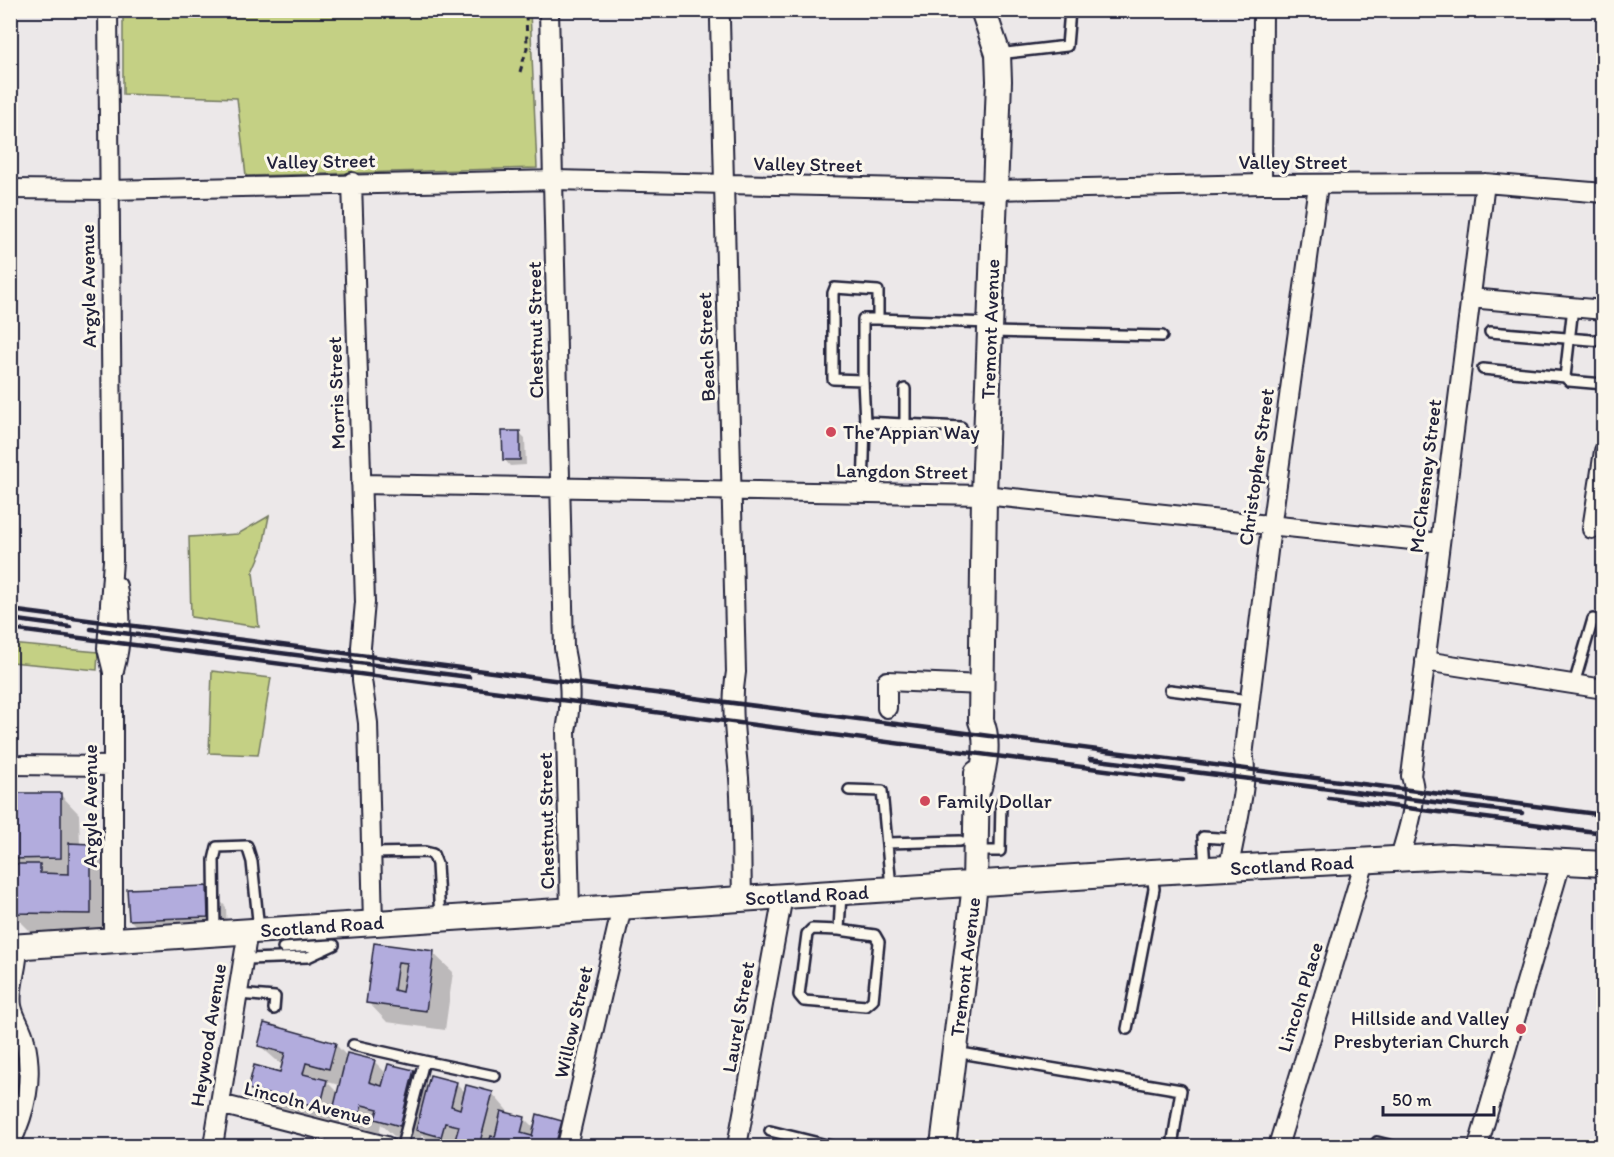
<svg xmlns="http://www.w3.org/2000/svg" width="1614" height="1157" font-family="Itim,sans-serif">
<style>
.green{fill:#c4d084;stroke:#737960;stroke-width:1.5}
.shadow{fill:#0003;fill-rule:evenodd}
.building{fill:#b2acdd;stroke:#22223b;stroke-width:1.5;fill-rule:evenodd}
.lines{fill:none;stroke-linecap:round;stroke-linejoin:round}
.lane-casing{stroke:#22223b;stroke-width:14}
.street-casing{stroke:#22223b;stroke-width:22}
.secondary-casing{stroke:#22223b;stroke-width:28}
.path{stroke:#22223b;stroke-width:3;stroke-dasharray:6 4.5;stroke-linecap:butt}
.lane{stroke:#fbf7ec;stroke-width:9}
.street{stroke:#fbf7ec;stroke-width:18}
.secondary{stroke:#fbf7ec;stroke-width:24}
.rail{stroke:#22223b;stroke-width:4.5}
.poi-dot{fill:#d1495b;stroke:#fbf7ec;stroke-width:2}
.labels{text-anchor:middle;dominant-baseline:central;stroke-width:6;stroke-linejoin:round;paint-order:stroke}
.street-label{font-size:20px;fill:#22223b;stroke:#fbf7ec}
.poi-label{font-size:20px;fill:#22223b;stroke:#fbf7ec;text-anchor:start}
</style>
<rect width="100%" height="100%" fill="#ece8e9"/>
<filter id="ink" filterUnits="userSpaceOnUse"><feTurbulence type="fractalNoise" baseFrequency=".0167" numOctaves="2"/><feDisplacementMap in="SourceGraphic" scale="12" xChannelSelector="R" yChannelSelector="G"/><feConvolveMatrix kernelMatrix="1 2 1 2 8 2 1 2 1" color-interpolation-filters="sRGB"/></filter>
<g filter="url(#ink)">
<!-- green -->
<path class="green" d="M123,11H530L537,168L246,176L237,98L123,94Z
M269,516L262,551L253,572L259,627L191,617L189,537L238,534Z
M10,644L98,652L97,670L11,662Z
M212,671L271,678L258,755L209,753Z"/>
<!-- shadow -->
<path class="shadow" d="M519,432L525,438L526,465L510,466L504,459Z
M60,794L79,814L80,845H91L110,865L109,933L31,932L10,911L20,865L13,858Z
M207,887L226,907L227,936L150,939L130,920Z
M10,913L12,935H10Z
M375,945L433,953L453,972L445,1030L387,1022L368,1002Z
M335,1044L347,1056L374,1061L387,1074L413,1072L428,1087L456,1083L466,1093H492L511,1115L524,1118L535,1129L561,1122L581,1142L579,1146H434L422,1134L419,1144L396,1138L381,1124L379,1135L354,1129L342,1117L339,1127L269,1108L250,1089L281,1074L283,1066L260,1046ZM327,1082L340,1085L338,1093Z"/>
<!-- building -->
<path class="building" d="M502,431H520V460H503Z
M10,793H61V858L11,859Z
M69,843L91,844V914L10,913L11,864H40V873L69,874Z
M207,886L208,917L129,920L127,889Z
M374,943L434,951L426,1011L366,1003ZM398,962L407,963L402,992L394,990Z
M264,1023L336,1043L329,1069L306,1063L303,1074L327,1080L320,1108L248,1089L254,1065L280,1072L285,1053L258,1046Z
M347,1053L375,1060L369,1082L382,1086L388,1064L414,1070L400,1126L375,1119L378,1109L362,1105L359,1117L333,1110Z
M430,1075L457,1082L451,1106L460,1109L466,1085L493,1092L479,1146L455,1140L459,1126L445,1123L441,1137L416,1130Z
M501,1111L525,1117L521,1133L532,1136L537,1114L562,1121L555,1146H488L491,1136L495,1137Z"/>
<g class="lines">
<defs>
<path id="lane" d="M998,54L1067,46L1070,10
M1573,307L1565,377L1569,381L1604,384
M992,332L1162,336
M1490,332L1604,341
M1483,369L1565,377
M863,380V319H878
M905,424V389
M961,427L865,422L863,380L833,379V293L835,288L878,291V319L990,323
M863,493L865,422
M1574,684L1593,619L1604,622
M1170,690L1249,700
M849,790L882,791L891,887
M887,843L960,841
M976,851H1000L1001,802
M372,853L425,852L433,854L437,864L440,919
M1205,867L1203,837L1233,839
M839,930L875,935L879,942L873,1000L866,1006L804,1001L799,995L807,934L812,929L839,930L841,893
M215,933L214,860L217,847L247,846L252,862L259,930
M283,948L331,945
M244,959L308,957L334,945
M238,994L275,997L274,1009
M1127,1029L1154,889L1152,872
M353,1045L424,1061
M955,1052L1181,1090L1172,1146
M770,1131L831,1146
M402,1146L424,1061L495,1076
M1375,1146L1377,1142L1393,1146"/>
<path id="street" d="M108,10L113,560L107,648L113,672V940
M549,10L564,648C570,677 572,702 566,731L570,911
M720,20L736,672C730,709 736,742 739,778C742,818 741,858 742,898
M352,182L365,602L361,647L362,680L368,723L373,923
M1262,184L1263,10
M10,189L109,190L554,180L995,190L1262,184L1485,183L1604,193
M1470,298L1604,310
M361,484L984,495L1440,543
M1592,529L1604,451
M1425,661L1604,689
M114,671C122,641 122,616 117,586
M887,708V681L983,685
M10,765L113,766
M1400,858C1406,834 1420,800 1411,776L1485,183
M1229,868C1232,844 1251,774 1243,756L1269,543L1318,185
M220,1104L386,1146
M10,1145C26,1111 34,1078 25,1041C23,1029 14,1018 12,1006C9,987 18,968 18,946
M213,1146L248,931
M567,1146L622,907
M737,1146L783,896
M1278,1146L1365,861
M1478,1146L1561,863"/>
<path id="secondary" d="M979,787C984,767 990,742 981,721L984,495L999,81L998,54L983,10
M10,947L1152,872L1450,856L1604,864
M943,1146L975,885L977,773"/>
</defs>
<!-- lane casing -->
<use href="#lane" class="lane-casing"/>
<!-- street casing -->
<use href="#street" class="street-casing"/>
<!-- secondary casing -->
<use href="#secondary" class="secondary-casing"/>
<!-- path -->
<path class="path" d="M520,72L527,48L526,10"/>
<!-- lane -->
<use href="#lane" class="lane"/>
<!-- street -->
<use href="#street" class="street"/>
<!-- secondary -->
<use href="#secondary" class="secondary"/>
<!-- rail -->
<path class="rail" d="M10,610L1604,815
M10,619L70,627
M10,629L1183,780
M91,629L469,677
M1090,759L1522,813
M1329,798L1604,833"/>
</g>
</g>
<!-- markers -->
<g class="poi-dot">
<circle cx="831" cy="432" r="6"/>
<circle cx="925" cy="801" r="6"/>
<circle cx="1521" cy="1029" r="6"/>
</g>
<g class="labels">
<!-- street labels -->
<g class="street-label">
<text transform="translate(321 161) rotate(-1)">Valley Street</text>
<text x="1293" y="162">Valley Street</text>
<text transform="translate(808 164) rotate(1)">Valley Street</text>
<text transform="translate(88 286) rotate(-91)">Argyle Avenue</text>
<text transform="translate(990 329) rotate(-88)">Tremont Avenue</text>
<text transform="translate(535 330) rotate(-91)">Chestnut Street</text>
<text transform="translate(706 347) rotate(-92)">Beach Street</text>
<text transform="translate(336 393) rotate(-92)">Morris Street</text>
<text transform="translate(1256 467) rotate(-82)">Christopher Street</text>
<text transform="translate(902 471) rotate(1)">Langdon Street</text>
<text transform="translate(1425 476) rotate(-83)">McChesney Street</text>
<text transform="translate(90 806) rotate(-90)">Argyle Avenue</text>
<text transform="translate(546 821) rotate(-91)">Chestnut Street</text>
<text transform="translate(1292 865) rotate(-3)">Scotland Road</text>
<text transform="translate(807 895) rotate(-3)">Scotland Road</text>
<text transform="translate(322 926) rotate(-4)">Scotland Road</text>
<text transform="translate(965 967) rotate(-83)">Tremont Avenue</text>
<text transform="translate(1300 997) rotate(-73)">Lincoln Place</text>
<text transform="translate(738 1017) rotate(-80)">Laurel Street</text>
<text transform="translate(573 1022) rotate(-77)">Willow Street</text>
<text transform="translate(208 1035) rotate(-81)">Heywood Avenue</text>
<text transform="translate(308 1103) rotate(14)">Lincoln Avenue</text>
</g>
<!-- poi labels -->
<g class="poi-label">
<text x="843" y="432">The Appian Way</text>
<text x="937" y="801">Family Dollar</text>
<text x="1509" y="1018" text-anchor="end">Hillside and Valley<tspan x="1509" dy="23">Presbyterian Church</tspan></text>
</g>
</g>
<!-- margin -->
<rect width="1614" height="1157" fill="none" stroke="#fbf7ec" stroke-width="36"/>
<rect x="18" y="18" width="1578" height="1121" fill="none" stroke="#22223b" stroke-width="2" filter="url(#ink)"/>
<!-- scale -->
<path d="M1383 1106v9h111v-9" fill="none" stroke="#22223b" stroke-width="3"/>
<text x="1392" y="1106" font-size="18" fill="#22223b" stroke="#fbf7ec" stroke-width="4.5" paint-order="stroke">50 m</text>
</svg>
